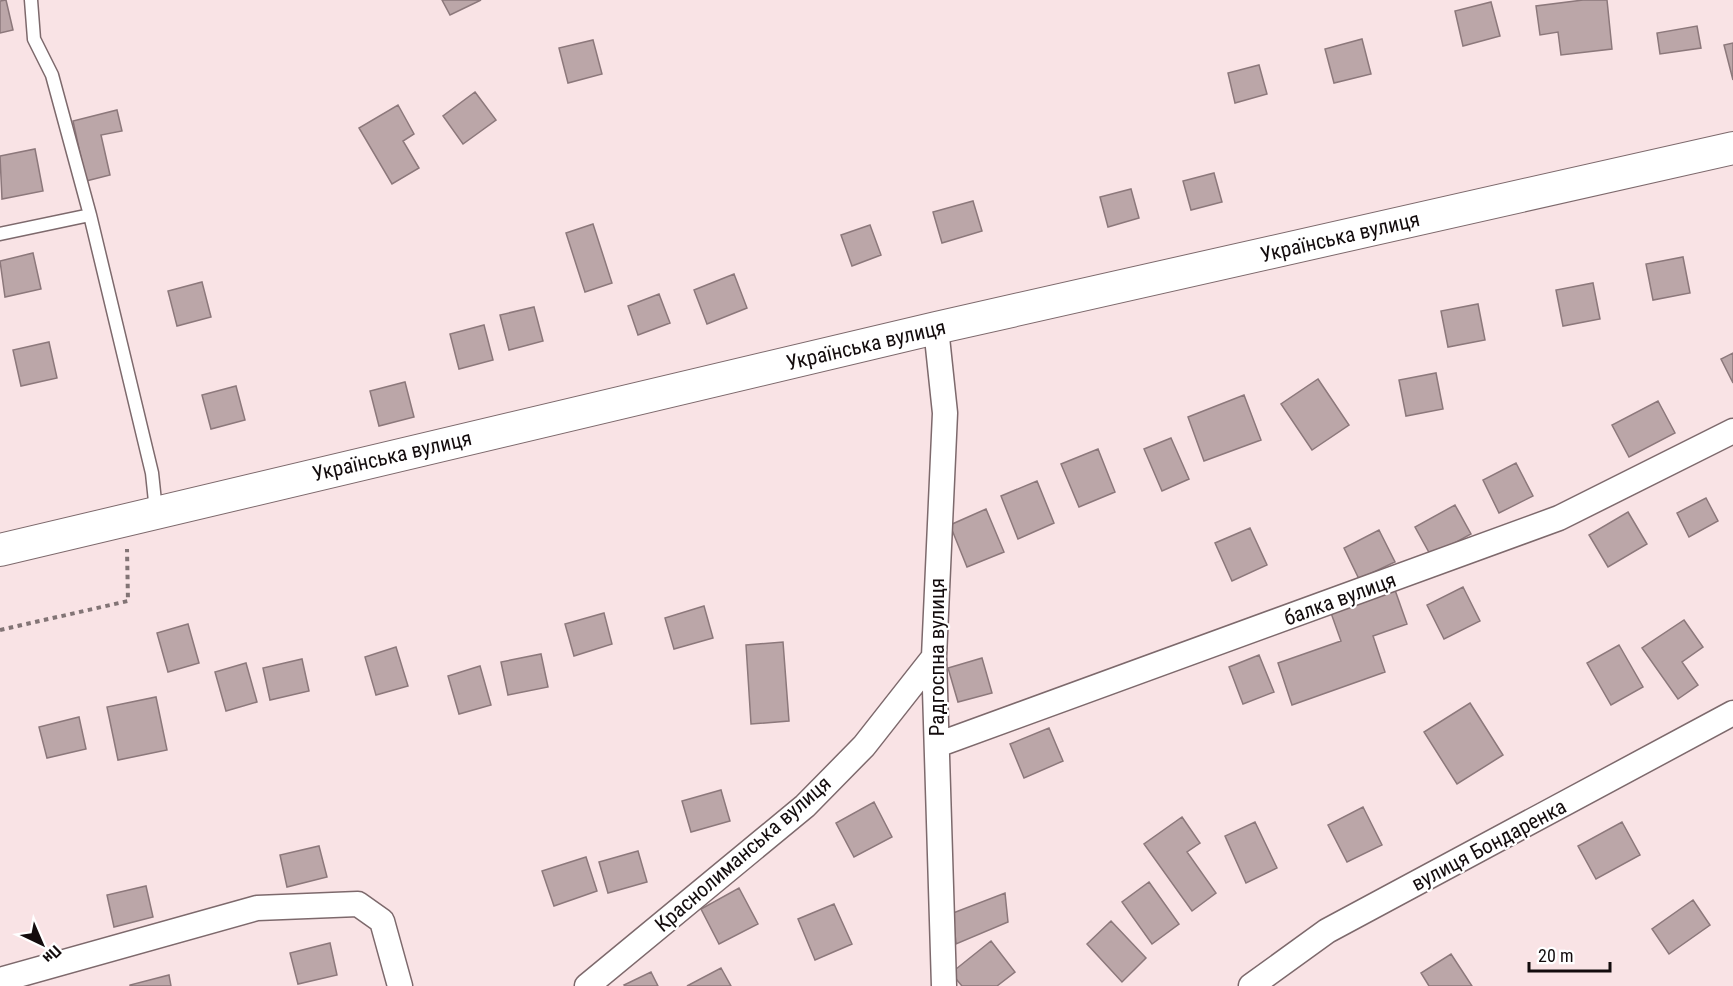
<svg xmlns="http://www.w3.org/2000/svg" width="1733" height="986" font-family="'Roboto Condensed',sans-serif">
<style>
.building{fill:#bba6a8;stroke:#8c787b;stroke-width:1.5}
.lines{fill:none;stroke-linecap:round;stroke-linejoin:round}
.service-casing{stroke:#7d696c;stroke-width:15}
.minor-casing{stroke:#7d696c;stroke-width:27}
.tertiary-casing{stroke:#7d696c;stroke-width:34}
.path{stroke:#827475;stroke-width:4;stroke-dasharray:4.5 4.5;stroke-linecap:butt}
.service{stroke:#fff;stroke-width:12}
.minor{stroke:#fff;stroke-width:24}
.tertiary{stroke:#fff;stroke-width:32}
.labels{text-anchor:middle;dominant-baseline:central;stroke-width:4.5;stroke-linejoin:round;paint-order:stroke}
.street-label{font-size:21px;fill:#130c0d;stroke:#fff}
</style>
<rect width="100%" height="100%" fill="#f9e3e5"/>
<!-- building -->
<path class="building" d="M6,0L13,30L0,33V1Z
M442,0H481L450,15Z
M1583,0H1607L1612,49L1561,55L1558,32L1540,35L1536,6Z
M1491,2L1500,36L1463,46L1455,11Z
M1697,26L1701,48L1660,54L1657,33Z
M1362,39L1371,74L1334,83L1325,49Z
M593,40L602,74L568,83L559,48Z
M1733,43V80L1724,45Z
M1259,65L1267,94L1235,103L1228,73Z
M475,92L496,120L463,144L443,116Z
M398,105L414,134L403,141L419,168L392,184L359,128Z
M117,110L122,131L101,135L110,175L86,181L73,121Z
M35,149L43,191L2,199L0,156Z
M1214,173L1222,202L1191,210L1183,181Z
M1131,189L1139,218L1108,227L1100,197Z
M973,201L982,231L942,243L933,212Z
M593,224L612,283L585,292L566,233Z
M870,225L881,255L852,266L841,235Z
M33,253L41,289L5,297L0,261Z
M1683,257L1690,293L1653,300L1646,264Z
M734,274L747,308L707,324L694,290Z
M202,282L211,317L177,326L168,291Z
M1593,283L1600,319L1563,326L1556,290Z
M659,294L670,323L638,335L628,306Z
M1478,304L1485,340L1448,347L1441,311Z
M534,307L543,341L509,350L500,315Z
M484,325L493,360L459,369L450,334Z
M49,342L57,378L21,386L13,350Z
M1733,353V383L1721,359Z
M1436,373L1443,409L1406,416L1399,380Z
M1318,379L1349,425L1312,450L1281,404Z
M405,382L414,417L379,426L370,391Z
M236,386L245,420L211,429L202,395Z
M1244,395L1261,440L1204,461L1188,417Z
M1658,401L1675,433L1629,457L1612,425Z
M1171,438L1189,479L1162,491L1144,449Z
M1098,449L1115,492L1079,507L1061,464Z
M1516,463L1533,496L1499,513L1483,480Z
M1037,481L1054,523L1018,539L1001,496Z
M1706,498L1718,521L1689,537L1677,513Z
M1455,505L1471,534L1431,556L1415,527Z
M986,509L1004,552L967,567L950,525Z
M1628,512L1647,544L1608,567L1589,535Z
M1250,528L1267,565L1232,581L1215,543Z
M1379,530L1395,562L1359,579L1344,548Z
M1463,587L1480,621L1444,639L1427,605Z
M1395,590L1407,624L1373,636L1385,672L1292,705L1278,663L1341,641L1331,613Z
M704,606L713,638L674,649L665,618Z
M604,613L612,644L574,656L565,624Z
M1684,620L1703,647L1682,662L1698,685L1678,699L1642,648Z
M188,624L199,663L168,672L157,633Z
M783,642L789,721L751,724L746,645Z
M1619,645L1643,687L1611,705L1587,663Z
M396,647L408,686L376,695L365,657Z
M541,654L548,687L508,695L501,662Z
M1259,655L1274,692L1243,704L1229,667Z
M982,658L992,693L958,702L948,668Z
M302,659L309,691L270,700L263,668Z
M246,663L257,702L226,711L215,672Z
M480,666L491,705L459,714L448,676Z
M156,697L167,750L118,760L107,707Z
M1470,703L1503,755L1457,784L1424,732Z
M79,717L86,749L47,758L39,727Z
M1049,728L1063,761L1024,778L1010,744Z
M721,790L730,821L691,832L682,801Z
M874,802L892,837L854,857L836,823Z
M1363,807L1382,845L1347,862L1328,825Z
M1182,817L1200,843L1187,852L1216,893L1192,911L1144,844Z
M1255,822L1277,868L1246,883L1225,836Z
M1622,822L1640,855L1596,879L1578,846Z
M319,846L327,877L287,887L280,855Z
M638,851L647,882L608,893L599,862Z
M586,857L597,891L554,906L542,871Z
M1149,882L1179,924L1152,944L1122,902Z
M146,886L153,917L114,927L107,895Z
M739,888L758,924L719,944L701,909Z
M1005,893L1008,922L956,944L953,913Z
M1693,900L1710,925L1669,954L1652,929Z
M834,904L852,944L815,960L798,919Z
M1111,921L1146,958L1122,982L1087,944Z
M991,941L1015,972L997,986H962L951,973Z
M330,943L337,975L298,984L290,953Z
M1451,954L1472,986H1429L1421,973Z
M721,968L731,986H687Z
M651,972L658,986H625L624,985Z
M169,975L171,986H130V985Z"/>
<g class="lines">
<defs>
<path id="service" d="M31,0L34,39L52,75L90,215L152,473L156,511
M0,234L90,215"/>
<path id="minor" d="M936,328L945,413L934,657L944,986
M937,745L1559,518L1733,431
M0,980L257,908L358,904L382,921L400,986
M587,986L805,806L864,746L934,657
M1251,986L1327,931L1733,713"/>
<path id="tertiary" d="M0,550L936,328L1733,148"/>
</defs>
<!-- service casing -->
<use href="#service" class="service-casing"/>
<!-- minor casing -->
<use href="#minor" class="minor-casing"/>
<!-- tertiary casing -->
<use href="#tertiary" class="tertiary-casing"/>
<!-- path -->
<path class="path" d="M0,630L128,601L127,549"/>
<!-- service -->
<use href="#service" class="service"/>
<!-- minor -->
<use href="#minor" class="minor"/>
<!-- tertiary -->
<use href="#tertiary" class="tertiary"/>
</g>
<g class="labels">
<!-- street labels -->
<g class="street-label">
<text transform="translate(1340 237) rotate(-13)">Українська вулиця</text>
<text transform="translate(866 345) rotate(-13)">Українська вулиця</text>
<text transform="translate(392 456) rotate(-13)">Українська вулиця</text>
<text transform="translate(1340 599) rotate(-20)">балка вулиця</text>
<text transform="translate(937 657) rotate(-90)">Радгоспна вулиця</text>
<text transform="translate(1489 845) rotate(-28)">вулиця Бондаренка</text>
<text transform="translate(743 854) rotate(-41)">Краснолиманська вулиця</text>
</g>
</g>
<!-- north arrow -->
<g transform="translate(42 944) rotate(136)" stroke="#ffffff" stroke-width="4.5" paint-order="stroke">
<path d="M0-4.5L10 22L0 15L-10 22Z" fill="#130c0d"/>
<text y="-9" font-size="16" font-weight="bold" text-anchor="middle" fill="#130c0d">Пн</text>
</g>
<!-- scale -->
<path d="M1529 962v9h81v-9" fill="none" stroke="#130c0d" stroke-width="3"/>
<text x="1538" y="962" font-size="18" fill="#130c0d" stroke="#ffffff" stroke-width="4.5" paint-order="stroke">20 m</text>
</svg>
